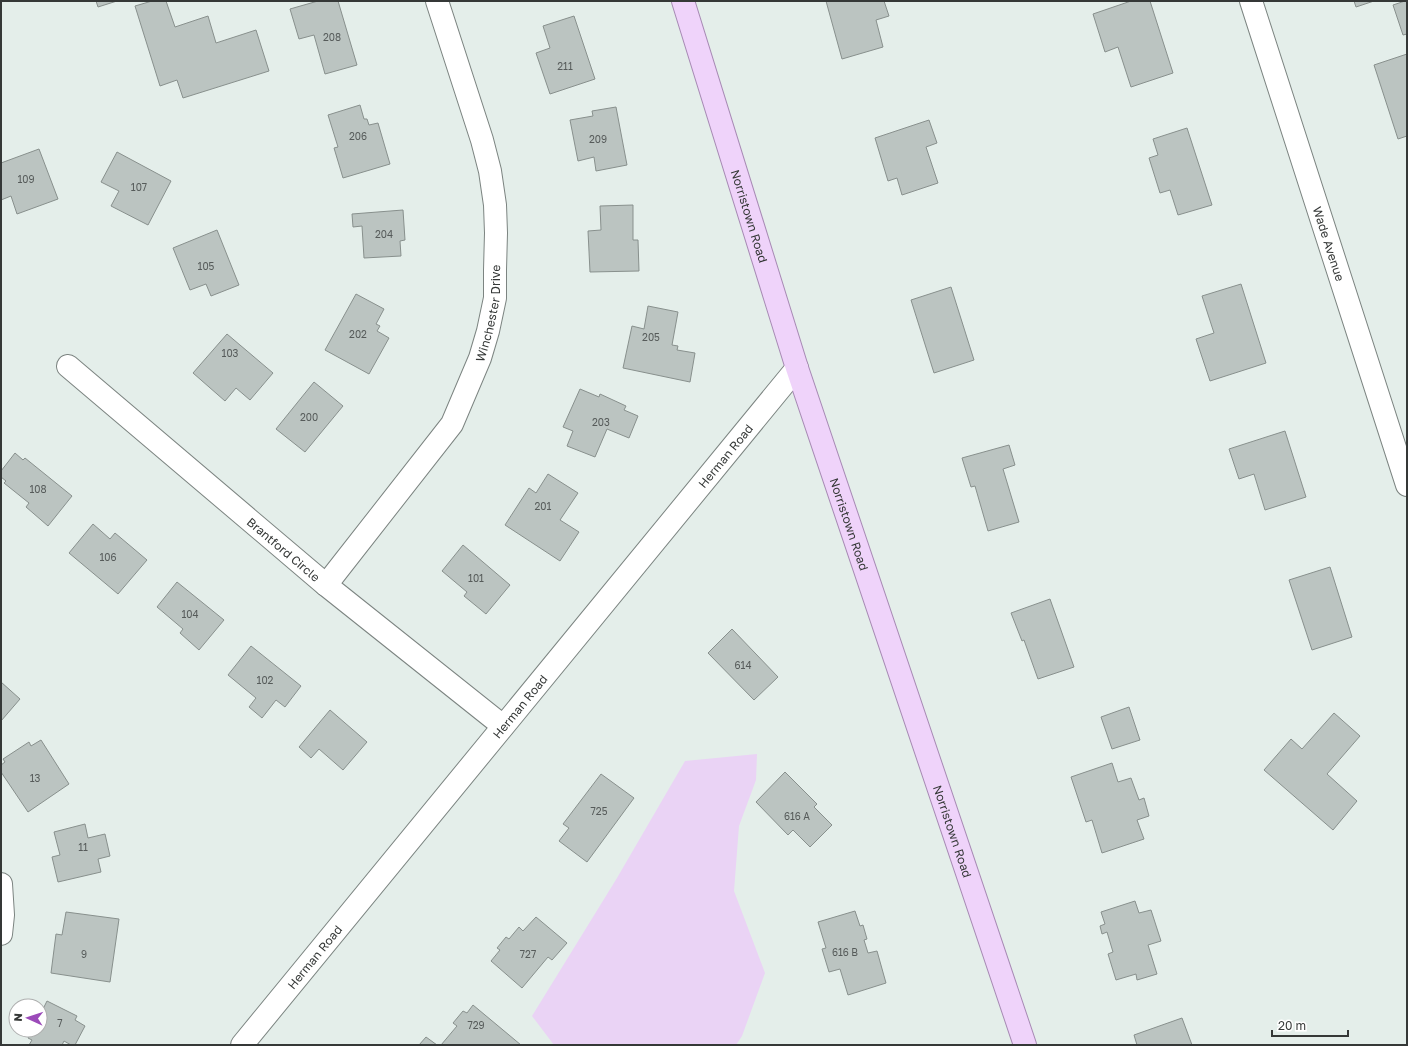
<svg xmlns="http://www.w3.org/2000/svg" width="1408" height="1046" font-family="'Golos Text',sans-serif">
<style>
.green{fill:#ead3f5}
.building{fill:#bbc4c1;stroke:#88908d}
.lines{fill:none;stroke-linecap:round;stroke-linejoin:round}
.minor-casing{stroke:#7c8481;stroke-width:24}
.major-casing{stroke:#a78ab4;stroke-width:24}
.minor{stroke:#fff;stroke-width:22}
.major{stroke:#efd3fa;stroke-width:22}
.labels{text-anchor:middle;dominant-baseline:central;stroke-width:3;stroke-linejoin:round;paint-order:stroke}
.number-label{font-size:10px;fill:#565b5a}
.street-label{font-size:12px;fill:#353837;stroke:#fff}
</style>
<rect width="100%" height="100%" fill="#e4eeea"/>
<!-- green -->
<path class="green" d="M757,754L756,780L739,826L734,891L765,973L742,1036L736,1045H554L532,1016L617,878L685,761Z"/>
<!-- building -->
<path class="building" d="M96,1H117L98,7Z
M152,1H166L175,27L208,16L216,43L256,30L269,71L183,98L177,80L160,86L135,6Z
M318,1H338L357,65L325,74L314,35L299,39L290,9Z
M826,1H884L889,16L876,20L883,47L842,59Z
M1131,1H1150L1173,73L1131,87L1118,47L1105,52L1093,14Z
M1354,1H1374L1356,7Z
M1405,1H1407V34L1403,35L1393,5Z
M574,16L595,79L550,94L536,53L550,48L543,26Z
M1407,54V136L1398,139L1374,65Z
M360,105L364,119H367L369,125L378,123L390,164L343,178L334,148L338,147L328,115Z
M616,107L627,165L596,171L594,157L578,161L570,120L593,116L592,111Z
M929,120L937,143L926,147L938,183L902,195L897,178L888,181L875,138Z
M1187,128L1212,205L1178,215L1170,190L1160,193L1149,158L1158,155L1153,139Z
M39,149L58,199L17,214L11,196L1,200V163Z
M117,152L171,181L148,225L111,206L119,191L101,182Z
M633,205V240H638L639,271L590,272L588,231L601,230L600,206Z
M403,210L405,240L400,241L401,256L364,258L362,226L353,227L352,214Z
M217,230L239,285L211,296L206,284L190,290L173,248Z
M1241,284L1266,363L1210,381L1196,339L1214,333L1202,296Z
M951,287L974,360L934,373L911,300Z
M356,294L384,309L376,324L380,326L377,331L389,338L369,374L325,350Z
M648,306L678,312L672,345L678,346L677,350L695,353L690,382L623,368L632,326L644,329Z
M227,334L273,373L250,400L236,388L225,401L193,373Z
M314,382L343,406L305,452L276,429Z
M580,389L599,397L600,394L626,406L624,410L638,416L629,438L607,429L595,457L567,446L573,431L563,427Z
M1285,431L1306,497L1265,510L1254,474L1239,479L1229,449Z
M1009,445L1015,465L1003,469L1019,522L988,531L975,486L971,487L962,458Z
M15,453L23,460L25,458L72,496L48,526L26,507L29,503L4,483L6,481L1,477V471Z
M548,474L578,493L560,520L579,532L560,561L505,525L529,488L536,493Z
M93,524L110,539L115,533L147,560L118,594L69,553Z
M463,545L510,585L486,614L464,596L467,592L442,571Z
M1330,567L1352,637L1312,650L1289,580Z
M177,582L224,620L199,650L180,633L183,629L157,607Z
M1050,599L1074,667L1038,679L1024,640L1022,641L1011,613Z
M732,629L778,677L754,700L708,653Z
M251,646L301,686L285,707L276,700L262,718L249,707L256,698L228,675Z
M1,682L20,699L1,721Z
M1129,707L1140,740L1112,749L1101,717Z
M330,710L367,742L343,770L319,749L311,758L299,747Z
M1334,713L1360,736L1327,774L1357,801L1333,830L1264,770L1291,739L1302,749Z
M41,740L69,784L28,812L1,772V765L5,762L3,759L29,742L31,746Z
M1112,763L1118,782L1131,778L1139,800L1144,798L1149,816L1137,820L1144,839L1102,853L1092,820L1086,822L1071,777Z
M785,772L817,804L814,807L832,825L810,847L793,830L788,835L756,802Z
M601,774L634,798L587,862L559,841L569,828L563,824Z
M85,824L88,838L105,834L110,856L98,859L101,872L58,882L52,857L60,855L54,832Z
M1135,901L1139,913L1151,910L1161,941L1148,945L1157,974L1137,980L1136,974L1116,980L1108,954L1113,952L1107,932L1102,934L1100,926L1105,924L1101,912Z
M855,911L860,926L863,925L867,939L864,940L868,953L877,951L886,983L848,995L840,969L829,972L822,949L826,948L818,922Z
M66,912L119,919L110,982L51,973L56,934L62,935Z
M536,917L567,943L552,960L548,957L522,988L491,961L500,950L497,948L506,937L509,939L519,927L523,931Z
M47,1001L77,1016L75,1020L85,1026L75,1045H71L64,1041L62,1045H29L32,1040L28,1038L32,1030H40V1015Z
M473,1005L521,1045H441L457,1026L453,1023L463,1011L467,1013Z
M1182,1018L1192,1045H1137L1134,1035Z
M426,1037L437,1045H419Z"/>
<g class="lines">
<defs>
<g id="minor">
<path id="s1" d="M1251,1L1407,485"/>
<path id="s2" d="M68,366L326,585L503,726"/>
<path id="s3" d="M326,585L452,424L480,358L488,331L495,298V270L496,233L495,205L490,171L482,140L437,1"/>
<path d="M1,884L3,915L1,934"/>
<path id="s4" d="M242,1045L797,368"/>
</g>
<g id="major">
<path id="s5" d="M683,1L797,368L1025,1045"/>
</g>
</defs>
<!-- minor casing -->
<use href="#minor" class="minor-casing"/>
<!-- major casing -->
<use href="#major" class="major-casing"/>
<!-- minor -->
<use href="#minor" class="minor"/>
<!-- major -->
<use href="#major" class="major"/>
</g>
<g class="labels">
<!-- number labels -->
<g class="number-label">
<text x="332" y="37">208</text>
<text x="565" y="66">211</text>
<text x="358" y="136">206</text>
<text x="598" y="139">209</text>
<text x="26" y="179">109</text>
<text x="139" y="187">107</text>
<text x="384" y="234">204</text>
<text x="206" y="266">105</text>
<text x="358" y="334">202</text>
<text x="651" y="337">205</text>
<text x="230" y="353">103</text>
<text x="309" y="417">200</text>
<text x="601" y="422">203</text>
<text x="38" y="489">108</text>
<text x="543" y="506">201</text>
<text x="108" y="557">106</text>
<text x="476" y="578">101</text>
<text x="190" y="614">104</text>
<text x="743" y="665">614</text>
<text x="265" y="680">102</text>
<text x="35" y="778">13</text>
<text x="599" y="811">725</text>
<text x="797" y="816">616 A</text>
<text x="83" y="847">11</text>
<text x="845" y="952">616 B</text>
<text x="84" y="954">9</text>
<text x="528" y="954">727</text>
<text x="60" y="1023">7</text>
<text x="476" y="1025">729</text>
</g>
<!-- street labels -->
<g class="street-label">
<text stroke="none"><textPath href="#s5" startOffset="225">Norristown Road</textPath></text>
<text stroke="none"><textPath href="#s1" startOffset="255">Wade Avenue</textPath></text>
<text stroke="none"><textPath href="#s3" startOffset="322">Winchester Drive</textPath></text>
<text stroke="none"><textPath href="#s4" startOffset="762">Herman Road</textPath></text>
<text stroke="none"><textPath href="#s5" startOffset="549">Norristown Road</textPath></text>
<text stroke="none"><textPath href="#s2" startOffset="283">Brantford Circle</textPath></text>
<text stroke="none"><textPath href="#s4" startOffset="438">Herman Road</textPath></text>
<text stroke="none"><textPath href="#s5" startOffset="873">Norristown Road</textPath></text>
<text stroke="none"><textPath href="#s4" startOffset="114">Herman Road</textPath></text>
</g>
</g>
<!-- border -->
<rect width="1408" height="1046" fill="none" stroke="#353837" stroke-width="4"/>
<!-- north arrow -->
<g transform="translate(28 1018) rotate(273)"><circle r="19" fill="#ffffff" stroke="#aeafaf"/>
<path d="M0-3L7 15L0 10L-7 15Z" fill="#9b4ab9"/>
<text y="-6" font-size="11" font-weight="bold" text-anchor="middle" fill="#353837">N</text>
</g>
<!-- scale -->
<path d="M1272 1030v6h76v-6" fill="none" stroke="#353837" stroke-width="2"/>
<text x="1278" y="1030" font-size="12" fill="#353837" stroke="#ffffff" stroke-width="3" paint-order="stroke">20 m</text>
</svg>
